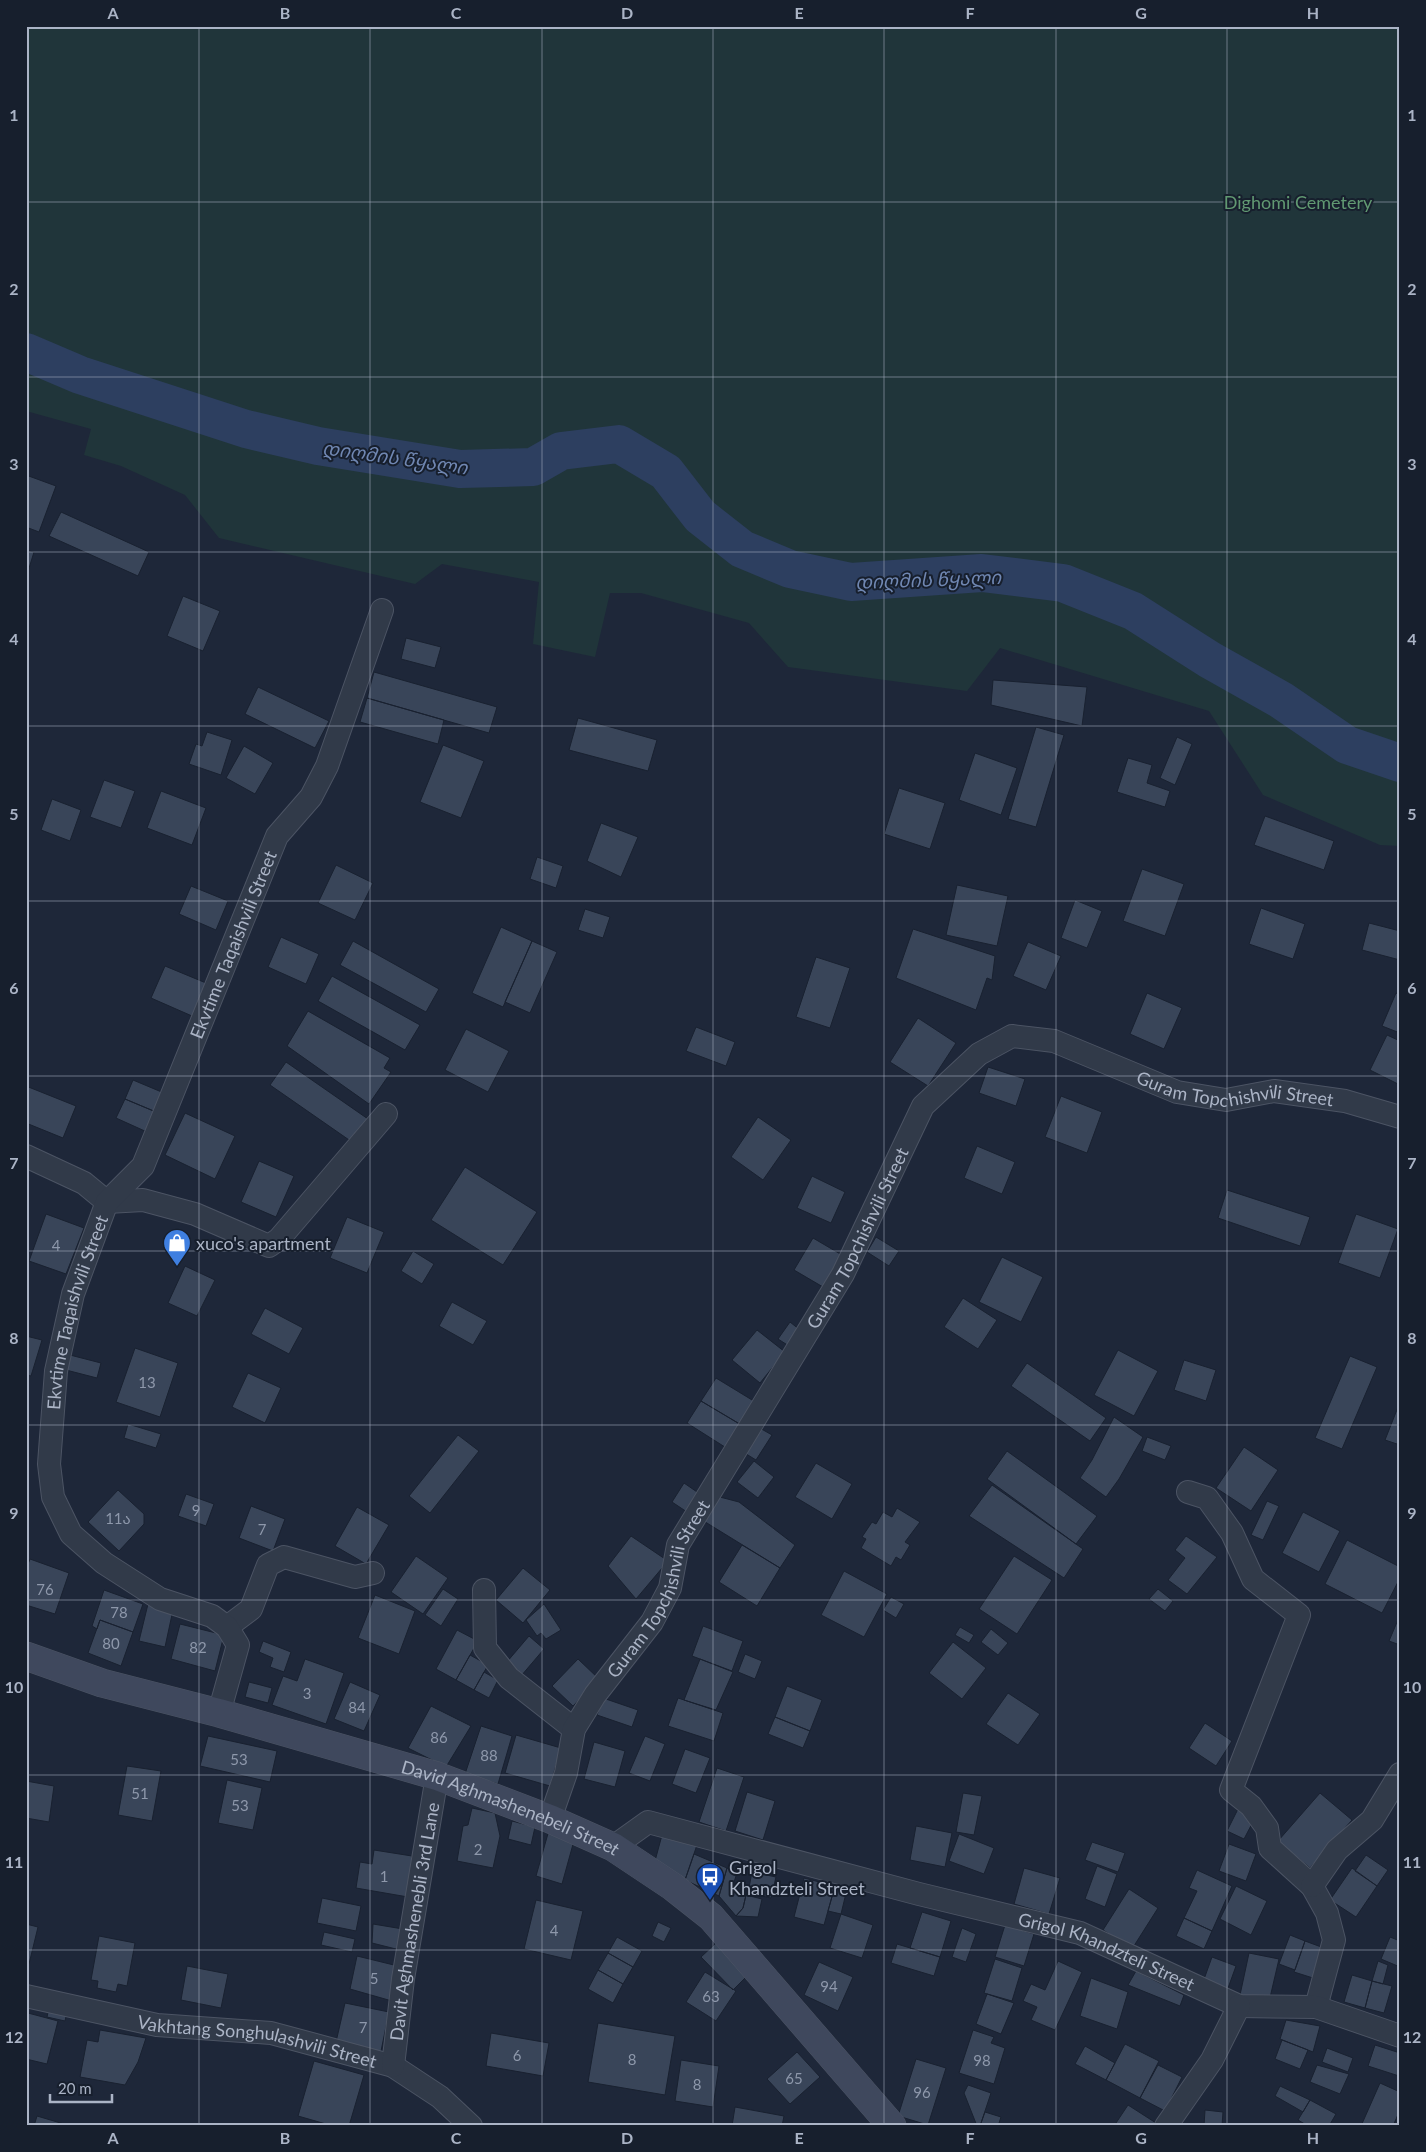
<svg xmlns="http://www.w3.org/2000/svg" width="1426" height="2152" font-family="Lato,'Noto Sans Georgian',sans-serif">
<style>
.green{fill:#20353a}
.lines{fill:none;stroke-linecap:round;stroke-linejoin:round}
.river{stroke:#2d3f60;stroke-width:38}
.building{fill:#394559;stroke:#192130}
.street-casing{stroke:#4c5464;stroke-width:24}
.secondary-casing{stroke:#4c5464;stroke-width:29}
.street{stroke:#313a49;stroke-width:22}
.secondary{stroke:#3f485d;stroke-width:28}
.grid{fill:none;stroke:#abb4c6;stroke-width:1;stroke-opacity:0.55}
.labels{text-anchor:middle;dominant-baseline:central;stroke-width:4;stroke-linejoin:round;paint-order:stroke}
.number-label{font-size:15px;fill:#8e98ab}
.park-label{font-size:18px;fill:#619972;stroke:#171f2d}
.street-label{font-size:18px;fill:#abb4c6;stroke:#171f2d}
.poi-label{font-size:18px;fill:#abb4c6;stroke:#171f2d;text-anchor:start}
.water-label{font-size:19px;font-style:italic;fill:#7087b2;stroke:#171f2d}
.neatline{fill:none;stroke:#abb4c6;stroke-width:2}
.grid-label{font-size:16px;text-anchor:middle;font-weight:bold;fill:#abb4c6}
</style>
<rect width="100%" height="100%" fill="#1e2739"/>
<!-- green -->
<path class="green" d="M26,26H1400V846L1380,845L1263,795L1209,711L1000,648L967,691L788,667L749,623L641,593H610L595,657L533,644L539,582L442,564L415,584L219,538L185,495L121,466L84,455L91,429L26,411Z"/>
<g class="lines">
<!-- river -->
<path class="river" d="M26,352L80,375L246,429L318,446L460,469L533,467L561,451L619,444L666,472L700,516L742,549L790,569L851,582L982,573L1063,583L1133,611L1210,660L1281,700L1347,745L1400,763"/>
</g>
<!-- building -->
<path class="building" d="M26,475L56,486L39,532L26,527Z
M61,512L149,552L138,576L49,536Z
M26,550L34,552L26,578Z
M183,596L220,611L203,651L167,636Z
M406,638L441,647L435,668L401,659Z
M374,672L497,707L489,733L367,698Z
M993,680L1087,687L1082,726L991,705Z
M258,687L329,721L315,748L245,714Z
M367,698L444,720L438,744L360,722Z
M578,718L657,740L648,771L569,750Z
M1036,727L1064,735L1036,827L1008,819Z
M207,732L232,740L221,775L189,764L196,744L202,746Z
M1177,737L1192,744L1175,785L1160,778Z
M443,745L484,761L461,818L420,802Z
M244,746L273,763L255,794L226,778Z
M975,753L1017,768L1001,815L959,800Z
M1128,758L1152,765L1147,783L1170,791L1165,807L1117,792Z
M104,780L135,791L121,828L90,817Z
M899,788L945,803L930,849L884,834Z
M161,791L206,808L192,845L147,828Z
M52,799L81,810L70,841L41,830Z
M1265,816L1334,841L1324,870L1254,845Z
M601,823L638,837L621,877L587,861Z
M537,857L563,866L556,888L530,879Z
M336,865L373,883L355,920L318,903Z
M1142,869L1184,884L1165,936L1123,921Z
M957,885L1008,896L997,946L946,935Z
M191,886L228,901L216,930L179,914Z
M1075,900L1102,911L1087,948L1061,938Z
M1261,908L1305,924L1293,959L1249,944Z
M585,909L610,917L603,938L578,930Z
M1369,923L1400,931V960L1362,950Z
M501,927L532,941L503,1007L472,993Z
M913,929L995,956L992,980L987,978L976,1010L896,978Z
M281,937L319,954L306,984L268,967Z
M353,941L439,989L426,1012L340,965Z
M532,941L557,952L530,1013L505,1002Z
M1028,942L1061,956L1046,990L1013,976Z
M816,957L850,968L830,1028L796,1017Z
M165,966L206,983L192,1016L151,998Z
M332,976L420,1025L405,1050L318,1001Z
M1147,993L1182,1008L1164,1049L1130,1034Z
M1396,993L1400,995V1033L1382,1026Z
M308,1011L390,1058L384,1068L391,1072L369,1104L287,1046Z
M918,1018L956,1043L928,1086L890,1062Z
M696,1027L735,1042L726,1066L686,1051Z
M466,1029L509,1051L488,1092L445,1070Z
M1387,1035L1400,1041V1085L1370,1070Z
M286,1062L368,1119L352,1142L270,1085Z
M988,1067L1025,1079L1016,1106L979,1093Z
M133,1080L164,1093L156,1112L125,1099Z
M26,1086L76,1106L63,1138L26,1123Z
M1061,1096L1102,1112L1087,1153L1045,1137Z
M125,1099L156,1112L147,1132L116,1118Z
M185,1113L235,1136L215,1179L165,1155Z
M758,1117L791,1140L763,1180L731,1157Z
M977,1146L1015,1162L1002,1194L964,1178Z
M259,1161L294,1176L276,1217L241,1202Z
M465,1167L537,1212L503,1265L431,1220Z
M812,1176L845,1192L831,1223L797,1208Z
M1227,1190L1310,1217L1300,1246L1218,1218Z
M46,1214L84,1228L66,1274L29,1261Z
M1356,1214L1398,1229L1380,1278L1338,1263Z
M347,1217L384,1232L367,1273L330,1258Z
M876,1237L899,1251L889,1266L867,1252Z
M813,1238L842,1255L823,1287L794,1270Z
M413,1251L434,1264L422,1284L401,1271Z
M1002,1257L1043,1277L1021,1322L979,1302Z
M185,1266L215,1280L197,1316L168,1303Z
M963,1298L997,1320L978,1349L944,1327Z
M452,1302L487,1321L473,1345L439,1326Z
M265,1308L303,1328L289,1354L251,1334Z
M790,1322L800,1330L789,1346L778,1339Z
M757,1330L785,1352L760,1383L732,1360Z
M26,1336L42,1340L31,1376L26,1375Z
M135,1348L178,1363L160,1417L116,1402Z
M1118,1350L1158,1371L1134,1416L1094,1395Z
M70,1355L101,1363L97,1378L66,1370Z
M1350,1356L1377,1367L1342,1449L1315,1438Z
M1184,1360L1216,1370L1206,1401L1174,1390Z
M1027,1363L1106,1418L1090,1441L1011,1386Z
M248,1373L281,1388L265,1423L232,1407Z
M716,1378L757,1403L743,1426L701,1401Z
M701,1401L743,1426L728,1449L687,1423Z
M1400,1402V1445L1385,1440Z
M1114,1417L1143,1437L1119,1479L1106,1497L1080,1478L1092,1460Z
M128,1424L161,1434L156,1448L124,1438Z
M758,1427L772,1435L756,1460L743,1452Z
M458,1435L479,1451L430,1513L409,1496Z
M1147,1437L1171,1446L1165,1460L1142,1451Z
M1244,1447L1278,1470L1251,1511L1216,1488Z
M1007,1451L1097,1516L1076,1544L987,1479Z
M754,1461L774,1477L758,1498L737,1482Z
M816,1463L852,1484L832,1519L795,1497Z
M684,1483L700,1494L687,1512L672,1502Z
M992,1485L1083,1549L1064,1578L969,1516Z
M118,1490L144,1514V1524L119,1551L88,1522Z
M186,1494L214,1504L206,1526L178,1516Z
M716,1496L739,1502L795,1545L780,1568L702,1520Z
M1267,1501L1279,1506L1263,1540L1251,1535Z
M251,1506L285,1519L273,1551L239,1538Z
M357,1507L389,1525L366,1564L335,1546Z
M897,1508L920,1522L905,1542L910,1545L901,1560L896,1557L891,1566L861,1548L866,1539L862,1537L872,1522L876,1524L883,1512L892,1517Z
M1303,1512L1340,1531L1319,1572L1282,1553Z
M631,1536L668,1561L636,1599L608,1566Z
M1186,1536L1217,1557L1187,1594L1168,1580L1185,1558L1175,1550Z
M1347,1540L1400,1567V1578L1382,1613L1325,1584Z
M742,1545L780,1568L757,1606L719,1582Z
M416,1556L448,1578L423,1614L391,1592Z
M1014,1556L1052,1580L1017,1634L979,1609Z
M30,1559L69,1573L55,1614L26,1605V1569Z
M523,1568L550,1590L523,1623L496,1600Z
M844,1571L887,1594L864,1637L821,1615Z
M443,1589L458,1599L441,1626L425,1615Z
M1158,1589L1173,1601L1165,1611L1149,1599Z
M104,1590L143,1604L133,1632L100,1620L97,1629L92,1626Z
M375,1595L415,1611L399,1654L358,1638Z
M891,1597L904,1604L896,1618L883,1610Z
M148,1604L173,1610L165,1647L139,1641Z
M544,1604L561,1630L546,1639L541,1633L537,1636L526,1620Z
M1400,1615V1645L1389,1641Z
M100,1620L133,1632L121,1666L88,1653Z
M180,1624L224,1635L215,1671L171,1659Z
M703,1626L743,1641L732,1671L692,1656Z
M960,1627L974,1635L969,1643L955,1635Z
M991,1629L1008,1643L998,1655L981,1642Z
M457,1630L478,1641L456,1680L436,1669Z
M529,1636L544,1649L521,1676L506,1663Z
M263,1641L291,1652L284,1672L270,1667L273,1658L259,1652Z
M953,1642L986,1668L962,1699L929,1673Z
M745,1654L762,1661L755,1679L738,1672Z
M470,1655L488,1665L474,1690L456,1680Z
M305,1659L344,1673L326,1724L272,1705L283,1676L297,1681Z
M578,1659L599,1679L573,1706L552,1686Z
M700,1659L733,1672L716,1710L684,1700Z
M484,1672L498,1680L489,1698L474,1690Z
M249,1682L272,1688L268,1703L245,1697Z
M350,1682L380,1695L364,1731L334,1719Z
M787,1686L822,1700L810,1731L775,1717Z
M1008,1693L1040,1714L1018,1745L986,1724Z
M603,1698L638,1710L632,1727L597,1715Z
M678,1698L723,1713L714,1741L668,1726Z
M431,1706L471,1726L446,1767L408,1748Z
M775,1717L810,1731L803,1748L768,1734Z
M1205,1723L1232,1741L1216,1766L1189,1748Z
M481,1726L512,1736L498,1784L465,1774Z
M516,1735L561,1748L550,1786L505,1773Z
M208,1736L277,1751L270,1782L200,1766Z
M645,1736L665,1744L650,1781L629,1773Z
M594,1742L625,1751L615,1787L584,1779Z
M685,1749L710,1758L696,1793L672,1784Z
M127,1766L161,1771L152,1821L118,1815Z
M717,1768L744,1777L726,1831L699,1822Z
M227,1780L262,1788L253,1830L218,1823Z
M26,1781L54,1786L49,1822L26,1818Z
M747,1792L775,1801L763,1840L735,1831Z
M963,1793L982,1796L974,1835L956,1832Z
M1320,1793L1352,1820L1310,1868L1278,1841Z
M472,1808L495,1813L500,1836L493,1868L457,1861L463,1826L468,1825Z
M1238,1809L1255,1818L1244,1839L1227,1831Z
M512,1821L535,1827L531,1845L508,1839Z
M916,1826L952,1833L945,1867L910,1860Z
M549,1830L575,1837L562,1884L536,1876Z
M959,1834L994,1848L984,1874L949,1861Z
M662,1835L698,1842L685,1880L655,1861Z
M1092,1842L1125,1853L1118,1872L1085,1860Z
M1229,1844L1256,1854L1246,1881L1219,1871Z
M374,1850L412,1856L408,1897L356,1888L360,1862L372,1864Z
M694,1854L727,1868L719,1896L685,1880Z
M1366,1855L1388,1870L1377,1886L1355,1871Z
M1097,1866L1117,1874L1105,1907L1085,1899Z
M727,1868L737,1873L732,1888L746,1895L743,1908L736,1916L719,1896Z
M1024,1868L1060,1878L1049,1914L1014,1904Z
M1352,1868L1377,1886L1356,1917L1330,1900Z
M1197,1870L1232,1886L1212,1931L1184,1918L1197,1891L1189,1888Z
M752,1872L776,1877L771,1898L748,1893Z
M804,1878L835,1886L824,1925L794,1917Z
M835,1886L847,1889L841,1914L828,1911Z
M1236,1886L1267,1901L1251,1935L1220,1919Z
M1129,1889L1158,1908L1132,1949L1103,1930Z
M746,1895L762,1899L758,1917L736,1916L743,1908Z
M322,1898L361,1906L356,1931L317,1923Z
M536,1900L583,1911L571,1960L524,1949Z
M922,1912L951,1921L940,1957L910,1948Z
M841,1914L873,1925L862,1958L830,1948Z
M1184,1918L1212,1931L1204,1949L1176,1936Z
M658,1922L671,1928L664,1942L652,1936Z
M26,1924L38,1927L29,1964H26Z
M373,1924L403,1929L400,1950L372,1943Z
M1005,1925L1034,1934L1024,1966L995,1957Z
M962,1928L976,1934L966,1962L952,1957Z
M324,1932L355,1939L352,1952L321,1945Z
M1290,1935L1305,1941L1295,1970L1279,1964Z
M99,1936L135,1943L127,1986L118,1984L116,1992L97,1988L98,1981L91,1980Z
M617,1937L642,1951L633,1967L608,1953Z
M1390,1937L1400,1941V1967L1381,1959Z
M1305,1941L1324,1948L1313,1978L1294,1972Z
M716,1943L748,1975L733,1990L701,1957Z
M897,1944L940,1957L934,1976L891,1963Z
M608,1953L633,1967L623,1984L598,1970Z
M1249,1953L1279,1959L1269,2002L1240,1995Z
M357,1956L398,1966L392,2001L350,1989Z
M1212,1957L1236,1966L1227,1991L1203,1982Z
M995,1959L1022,1968L1012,2001L984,1993Z
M1058,1961L1082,1972L1055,2030L1031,2020L1037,2007L1023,2001L1031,1984L1045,1990Z
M1378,1961L1388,1965L1383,1984L1372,1981Z
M819,1962L853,1977L838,2011L804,1995Z
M187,1966L228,1974L221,2008L181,2000Z
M598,1970L623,1984L613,2003L588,1989Z
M1136,1971L1184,1995L1180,2006L1128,1985Z
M705,1972L736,1991L716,2021L686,2002Z
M1352,1975L1372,1981L1365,2008L1344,2002Z
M1091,1978L1128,1992L1117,2029L1080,2016Z
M1372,1981L1392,1986L1384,2013L1365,2008Z
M987,1994L1014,2003L1001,2034L976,2024Z
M345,2003L389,2012L380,2056L336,2042Z
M49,2008L67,2012L65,2021L47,2017Z
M28,2013L58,2021L47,2064L26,2059Z
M1286,2020L1320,2026L1313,2052L1280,2039Z
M598,2023L675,2036L665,2095L588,2082Z
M100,2030L146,2038L138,2062L125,2085L80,2077L87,2040L98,2042Z
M973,2030L994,2037L991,2043L1005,2048L994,2084L959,2073Z
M491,2033L549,2043L543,2076L486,2066Z
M1282,2040L1308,2050L1300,2069L1275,2059Z
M1125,2044L1159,2061L1140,2098L1106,2080Z
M1375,2045L1400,2053L1399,2076L1368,2066Z
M1085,2046L1115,2063L1106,2080L1075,2064Z
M1327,2048L1353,2058L1348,2072L1322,2062Z
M797,2052L820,2077L790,2104L767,2079Z
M916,2059L946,2068L928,2125L898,2116Z
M681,2060L719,2066L713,2107L675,2101Z
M314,2061L364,2075L349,2126H333L298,2116Z
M1158,2065L1182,2077L1165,2111L1140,2098Z
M1317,2065L1349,2074L1340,2094L1310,2082Z
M1380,2083L1400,2092V2110L1393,2126H1361Z
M968,2085L991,2093L980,2126H977L964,2093Z
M1280,2086L1310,2100L1303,2112L1275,2096Z
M1310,2100L1336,2114L1329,2126H1308L1298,2120Z
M1128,2105L1156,2123L1154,2126H1114Z
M735,2107L784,2116L782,2126H732Z
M1205,2110L1223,2112L1222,2126H1204Z
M985,2112L1001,2117L998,2126H980Z
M37,2116L64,2124L63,2126H34Z"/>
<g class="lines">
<defs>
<g id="street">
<path d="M26,1156L84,1183L107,1202L143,1200L195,1214L269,1246L279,1239L386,1114"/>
<path d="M1188,1492L1207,1498L1232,1533L1253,1579L1299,1615L1231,1790L1251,1806L1267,1828L1270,1848L1312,1886L1327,1913L1334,1940L1316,2007"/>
<path d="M484,1590L485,1648L509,1678L574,1729"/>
<path d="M227,1627L251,1609L268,1565L284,1557L355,1577L373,1573"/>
<path id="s1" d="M219,1713L238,1645L227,1627L212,1616L160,1599L104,1563L71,1534L53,1497L49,1464L56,1371L73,1294L107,1202L143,1166L277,836L311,797L327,766L382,610"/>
<path id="s2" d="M550,1819L566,1773L574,1729L595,1695L652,1622L670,1588L678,1545L843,1274L923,1106L979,1054L1012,1036L1054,1041L1177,1092L1226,1100L1274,1091L1345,1101L1400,1117"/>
<path id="s3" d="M613,1847L648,1822L919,1894L1080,1933L1239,2006L1316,2007L1400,2036"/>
<path d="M1312,1886L1337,1850L1372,1820L1400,1774"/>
<path id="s4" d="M26,1996L157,2025L271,2033L393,2066L440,2097L471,2126"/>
<path id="s5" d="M393,2066L403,1979L437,1776"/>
<path d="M1166,2126L1212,2060L1239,2006"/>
</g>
<g id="secondary">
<path id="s6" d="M26,1656L102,1683L219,1713L437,1776L550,1819L613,1847L673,1887L711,1917L892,2126"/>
</g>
</defs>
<!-- street casing -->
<use href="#street" class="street-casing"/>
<!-- secondary casing -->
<use href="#secondary" class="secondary-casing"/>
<!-- street -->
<use href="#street" class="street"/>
<!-- secondary -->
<use href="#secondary" class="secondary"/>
</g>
<!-- grid -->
<path class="grid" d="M199,26V2126M370,26V2126M542,26V2126M713,26V2126M884,26V2126M1056,26V2126M1227,26V2126M26,202H1400M26,377H1400M26,552H1400M26,726H1400M26,901H1400M26,1076H1400M26,1251H1400M26,1425H1400M26,1600H1400M26,1775H1400M26,1950H1400"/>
<!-- icons -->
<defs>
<symbol id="shop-pin" viewBox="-11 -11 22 30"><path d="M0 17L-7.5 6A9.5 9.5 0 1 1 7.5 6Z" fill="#3f7fe0" stroke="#171f2d"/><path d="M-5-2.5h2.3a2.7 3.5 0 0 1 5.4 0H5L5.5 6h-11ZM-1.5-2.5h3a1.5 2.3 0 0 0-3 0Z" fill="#fff"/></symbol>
<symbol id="bus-pin" viewBox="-11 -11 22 30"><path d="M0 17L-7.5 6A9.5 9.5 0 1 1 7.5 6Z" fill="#1a4fb4" stroke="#171f2d"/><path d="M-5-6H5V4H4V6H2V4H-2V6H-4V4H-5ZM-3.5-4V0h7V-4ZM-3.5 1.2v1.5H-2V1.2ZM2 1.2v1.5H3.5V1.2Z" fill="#fff"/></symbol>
</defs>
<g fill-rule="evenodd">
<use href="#shop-pin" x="161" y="1227" width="32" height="43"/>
<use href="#bus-pin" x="694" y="1861" width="32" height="43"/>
</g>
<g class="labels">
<!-- number labels -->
<g class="number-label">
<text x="56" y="1245">4</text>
<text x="147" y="1382">13</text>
<text x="196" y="1510">9</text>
<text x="118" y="1518">11ა</text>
<text x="262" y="1529">7</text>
<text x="45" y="1589">76</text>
<text x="119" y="1612">78</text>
<text x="111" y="1643">80</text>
<text x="198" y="1647">82</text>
<text x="307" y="1693">3</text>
<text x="357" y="1707">84</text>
<text x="439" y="1737">86</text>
<text x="489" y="1755">88</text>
<text x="239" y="1759">53</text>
<text x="140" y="1793">51</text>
<text x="240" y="1805">53</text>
<text x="478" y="1849">2</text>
<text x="384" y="1876">1</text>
<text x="554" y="1930">4</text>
<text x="374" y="1978">5</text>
<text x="829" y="1986">94</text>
<text x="711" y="1996">63</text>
<text x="363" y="2027">7</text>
<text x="517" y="2055">6</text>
<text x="632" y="2059">8</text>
<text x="982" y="2060">98</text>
<text x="794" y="2078">65</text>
<text x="697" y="2084">8</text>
<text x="922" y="2092">96</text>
</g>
<!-- park labels -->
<g class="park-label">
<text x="1298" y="202">Dighomi Cemetery</text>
</g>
<!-- street labels -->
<g class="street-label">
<text stroke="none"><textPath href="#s1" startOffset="910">Ekvtime Taqaishvili Street</textPath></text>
<text stroke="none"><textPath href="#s2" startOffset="1159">Guram Topchishvili Street</textPath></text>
<text stroke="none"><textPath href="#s2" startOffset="664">Guram Topchishvili Street</textPath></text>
<text stroke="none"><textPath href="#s1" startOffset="505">Ekvtime Taqaishvili Street</textPath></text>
<text stroke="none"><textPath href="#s2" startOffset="259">Guram Topchishvili Street</textPath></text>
<text stroke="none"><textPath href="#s6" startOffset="508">David Aghmashenebeli Street</textPath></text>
<text stroke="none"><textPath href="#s5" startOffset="146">Davit Aghmashenebli 3rd Lane</textPath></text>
<text stroke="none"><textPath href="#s3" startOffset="520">Grigol Khandzteli Street</textPath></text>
<text stroke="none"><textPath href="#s4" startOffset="236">Vakhtang Songhulashvili Street</textPath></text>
</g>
<!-- poi labels -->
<g class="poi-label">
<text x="196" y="1243">xuco's apartment</text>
<text x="729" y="1867">Grigol<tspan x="729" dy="21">Khandzteli Street</tspan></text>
</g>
<!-- water labels -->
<g class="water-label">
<text transform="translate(395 457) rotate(8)">დიღმის წყალი</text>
<text transform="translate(928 579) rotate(-2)">დიღმის წყალი</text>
</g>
</g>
<!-- border -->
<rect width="1426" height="2152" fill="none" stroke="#171f2d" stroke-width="55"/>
<!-- scale -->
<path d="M50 2094v8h62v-8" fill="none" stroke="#abb4c6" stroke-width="2.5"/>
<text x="58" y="2094" font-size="15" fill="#abb4c6" stroke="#171f2d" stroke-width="4" paint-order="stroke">20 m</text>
<rect x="28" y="28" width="1370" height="2096" class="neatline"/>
<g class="grid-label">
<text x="113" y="19">A</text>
<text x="285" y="19">B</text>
<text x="456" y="19">C</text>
<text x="627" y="19">D</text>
<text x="799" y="19">E</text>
<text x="970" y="19">F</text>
<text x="1141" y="19">G</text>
<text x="1313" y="19">H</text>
<text x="14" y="121">1</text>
<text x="1412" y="121">1</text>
<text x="14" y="295">2</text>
<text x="1412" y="295">2</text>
<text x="14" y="470">3</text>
<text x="1412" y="470">3</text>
<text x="14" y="645">4</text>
<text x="1412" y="645">4</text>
<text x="14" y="820">5</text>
<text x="1412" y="820">5</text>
<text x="14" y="994">6</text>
<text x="1412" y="994">6</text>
<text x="14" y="1169">7</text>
<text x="1412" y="1169">7</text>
<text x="14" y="1344">8</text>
<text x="1412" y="1344">8</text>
<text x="14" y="1519">9</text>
<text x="1412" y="1519">9</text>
<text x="14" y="1693">10</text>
<text x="1412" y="1693">10</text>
<text x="14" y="1868">11</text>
<text x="1412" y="1868">11</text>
<text x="14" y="2043">12</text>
<text x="1412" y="2043">12</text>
<text x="113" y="2144">A</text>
<text x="285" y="2144">B</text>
<text x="456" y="2144">C</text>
<text x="627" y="2144">D</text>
<text x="799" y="2144">E</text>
<text x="970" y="2144">F</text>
<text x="1141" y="2144">G</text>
<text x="1313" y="2144">H</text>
</g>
</svg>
